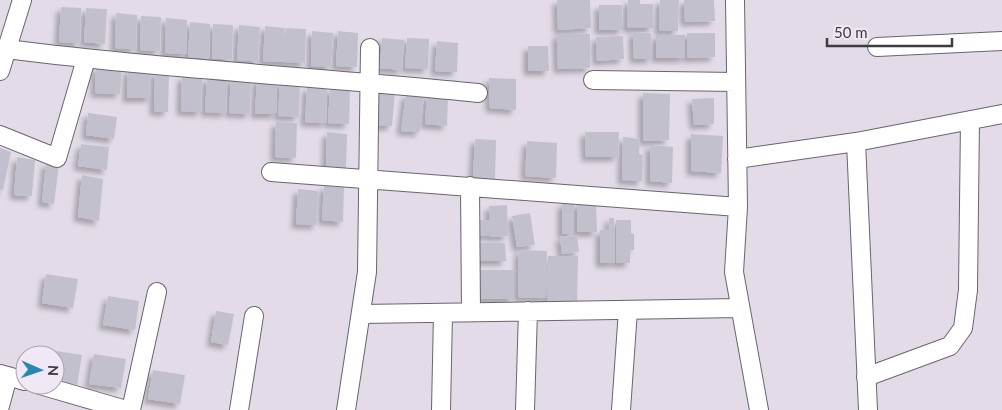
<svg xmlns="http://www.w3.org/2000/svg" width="1002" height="410" font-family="Lato,sans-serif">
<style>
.building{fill:#c3c0cd;filter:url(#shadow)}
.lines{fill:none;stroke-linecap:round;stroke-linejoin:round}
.minor-casing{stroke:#6a646f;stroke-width:20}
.minor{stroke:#fff;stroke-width:18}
</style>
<defs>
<filter id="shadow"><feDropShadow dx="-4.5" dy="4.5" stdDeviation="2.5" flood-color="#0004"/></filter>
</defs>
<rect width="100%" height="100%" fill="#e3dce8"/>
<!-- building -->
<path class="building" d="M557,0H590L591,28L558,30Z
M628,0H640V4H653V28H627Z
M660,0H679L678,31H659Z
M684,0H714L715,21L685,22Z
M599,5H622L623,30H599Z
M61,7L81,8L80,43L59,42Z
M86,8L107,9L105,44L84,42Z
M116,13L137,15L136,49L115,48Z
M141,16L161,17L160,51L140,50Z
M166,18L187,20L186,54L165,53Z
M190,22L210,24L209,58L188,57Z
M213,24L233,25L232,60L212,58Z
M239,25L260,27L258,61L237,60Z
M265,26L285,28L284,43L286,28L306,29L305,63L263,61Z
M312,31L333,33L331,67L311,66Z
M338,31L358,33L357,67L336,66Z
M633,32L651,33L652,59H634Z
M687,33H715V57L687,58Z
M557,34H590V68L558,69Z
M656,35H685V58H656Z
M623,36L624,59L597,61L596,37Z
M382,38L404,40L402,70L380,68Z
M407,38L429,39L428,69L405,68Z
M437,41L458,43L457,72L435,71Z
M528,46H548L549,71H528Z
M96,67L122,69L120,94L95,93Z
M128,69L151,70V98H127Z
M155,71L169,72L168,112L154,111Z
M182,76L202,78L201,112L181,111Z
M207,77L227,79L226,113L205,112Z
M231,78L251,79L250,114L229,113Z
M489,78L516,79V110L490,108Z
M257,79L277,80L276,114H255Z
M280,81L300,83L299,117L278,116Z
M307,87L327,88L326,123L305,122Z
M330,88L350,90L349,124L328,123Z
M377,90L395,91L392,126H374Z
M643,93L670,94L669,140L643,141Z
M406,94L424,96L420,132L401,131Z
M427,94L448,96L447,126L425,124Z
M714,98V124L694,125L692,99Z
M88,113L117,117L114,139L86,135Z
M276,122L297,123L296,158L275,157Z
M327,132L347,134L346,168L326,167Z
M585,132H619L618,157H586Z
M691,134L723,136L721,173L691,171Z
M623,137L640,139L639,154L643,155L642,181L622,180Z
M475,139L496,140L495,181L473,179Z
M527,141L557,143L556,178L525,176Z
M81,144L109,147L107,170L78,166Z
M650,145L673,147L672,183L650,181Z
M0,148L11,152L3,190L0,189Z
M17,157L35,160L32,196L14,195Z
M46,163L59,164L54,204L42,202Z
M82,175L103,179L99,221L78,217Z
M324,186L344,187L343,222L322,220Z
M298,189L318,191L317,225L296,224Z
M562,203H574V234H562Z
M577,203H596L597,232H577Z
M507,205L508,236L490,237L489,206Z
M530,213L535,245L517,247L512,216Z
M609,218H614L615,263H600V230H609Z
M474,220H489V236H474Z
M616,220H631V233L634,234V250H630V263H616Z
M577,235L579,252L562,254L560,237Z
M476,243H505L506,261H476Z
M519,250L547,251L546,298L518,297Z
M548,256H578L577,305L547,304Z
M474,270H514V299H474Z
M46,274L78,279L73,308L42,303Z
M108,296L139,301L135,330L103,325Z
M216,311L234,314L228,345L211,342Z
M50,350L82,355L77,385L55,381V355H49Z
M94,354L126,359L121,388L89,384Z
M153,370L185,375L180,404L148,399Z"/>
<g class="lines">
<defs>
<path id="minor" d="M735,0L738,207L734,272L759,410
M877,47L1002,41
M7,49C163,69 321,77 478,93
M0,71L22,0
M593,80L736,82
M0,135L57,158L86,59
M856,142L868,410
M737,159L856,142L1002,114
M271,172L738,207
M470,186L471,312
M361,314L740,308
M0,374L25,381
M866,377L950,346L963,328L968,290L970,120
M40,385L126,410
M0,406L8,376
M131,410L157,292
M239,410L254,316
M346,410L367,272L370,48
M441,410L443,313
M525,410L528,311
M621,410L628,310"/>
</defs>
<!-- minor casing -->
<use href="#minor" class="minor-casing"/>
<!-- minor -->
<use href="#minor" class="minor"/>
</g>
<!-- north arrow -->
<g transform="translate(40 370) rotate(92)"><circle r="24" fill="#f0e9f5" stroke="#a9a3ad"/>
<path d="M0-4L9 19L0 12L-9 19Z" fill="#2987b3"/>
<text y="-8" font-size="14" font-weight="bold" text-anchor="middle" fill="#3e3b40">N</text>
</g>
<!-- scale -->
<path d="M827 38v8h125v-8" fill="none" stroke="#3e3b40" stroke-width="2.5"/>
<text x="834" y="38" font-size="15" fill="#3e3b40" stroke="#f0e9f5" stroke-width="4" paint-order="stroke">50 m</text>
</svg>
